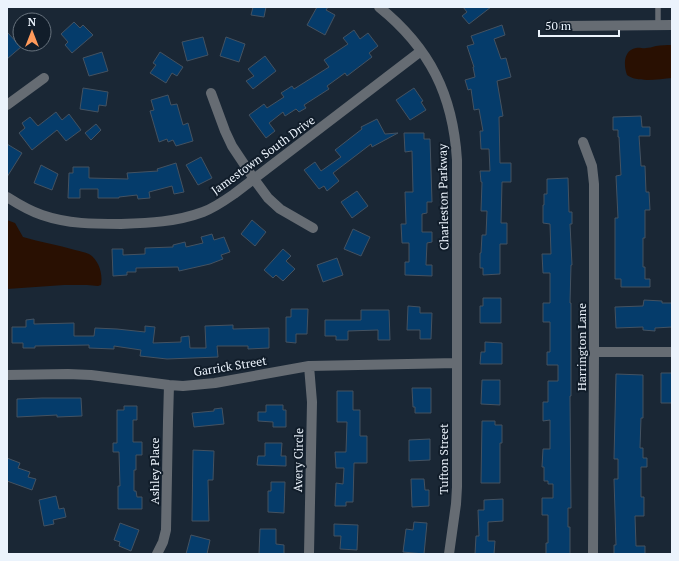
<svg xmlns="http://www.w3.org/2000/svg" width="679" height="561" font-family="'PT Serif',serif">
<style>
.water{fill:#291002}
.building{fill:#053c6b;stroke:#445261}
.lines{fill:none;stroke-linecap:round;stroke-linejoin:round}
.service{stroke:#666c73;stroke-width:5.5}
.minor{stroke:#666c73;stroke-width:10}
.labels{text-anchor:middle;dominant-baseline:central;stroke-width:4;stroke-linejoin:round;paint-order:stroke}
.street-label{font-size:12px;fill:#ebf3fc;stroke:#111d2a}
</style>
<rect width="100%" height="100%" fill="#1a2735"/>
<!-- water -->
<path class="water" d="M672,45V78C659,79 637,83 627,75C623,64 624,50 636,48C640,47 643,49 646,48C649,48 652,47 656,46C661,45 667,45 672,45Z
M7,220L15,223L23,237C40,242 58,245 75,250C79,251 85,252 89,254C99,260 103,274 101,285L98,286L87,285H64L7,289Z"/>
<!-- building -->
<path class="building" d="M253,7H266L264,17L251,15Z
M317,7H328L326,10L335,15L325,35L307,25Z
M463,7H491L469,24L462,16L467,12Z
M74,22L80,28L83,25L93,35L72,53L65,45L68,42L61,34Z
M502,25L505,35L494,39L501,59L506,58L511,77L497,81L503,116L499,117L500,163H511V182H502L501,223H507V244H500V274L483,275V268H480V253H481L482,235H486L487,211H481L482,182H481L480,171H490L489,149H481L480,131H483L479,109L474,110L471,89L468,90L465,80L475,77L473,67H474L467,46L474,44L471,36Z
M354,30L360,39L368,33L378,46L369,53L372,57L347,76L345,73L327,86L329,89L304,105L306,108L299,112L296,109L285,116L283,112L269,123L275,131L266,138L249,115L264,104L267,108L284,97L281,93L292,86L294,89L329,67L324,60L348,44L343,38Z
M7,32L21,47L7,59Z
M203,37L208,55L187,61L182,42Z
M226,37L245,44L239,62L220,56Z
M102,52L108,71L89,76L83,58Z
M160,52L183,67L177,76L172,73L166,83L150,73L156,65L153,63Z
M265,56L276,71L253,89L246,81L254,76L248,69Z
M83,88L108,92L106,106L99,105L98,112L80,109Z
M414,88L423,101L421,102L426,110L410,120L396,100Z
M168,95L171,105L177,104L183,125L188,123L193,141L176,146L173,140L168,142L167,139L159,142L150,111L154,110L151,100Z
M56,112L62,120L69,114L81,130L66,141L57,130L32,150L19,133L25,128L22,123L30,117L38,126Z
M641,116L642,127H650V136H639L641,166H645L646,192H649L650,210H645V238H643V267H645V279H650V287H621V279H615V218H618L616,176L621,175L619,137H618V130H613V117Z
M377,119L385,134L398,133L372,147L371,144L333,173L339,181L327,191L324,186L319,189L304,170L315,162L321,171L341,157L335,150L362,129L361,127Z
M96,124L101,130L91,140L85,133Z
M404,133H424V139H430L432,202H427V213L422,214V232H432V242L427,243L426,265H432V276L405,275V262H409V243H402L401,224H406L405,192H413L412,151L405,152Z
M7,144L22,153L7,177Z
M201,157L212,178L198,185L186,165Z
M176,163L184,192L174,194L172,186L149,192L150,198L138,199L137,195L119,197V198H98V189H80V198H68L69,173H73V167H89V178L128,179L127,173L158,171L157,169Z
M41,165L58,174L52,190L34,183Z
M568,178L569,212H572V224H570L572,265H571L570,303H571V396H570L571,508H568V527H570V554H546V543H548V515H542V498H553V484H548V481H544V467H542L543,449H550V420L543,421V402H548V381H558V365H547V352H550V322H543V303H550V273H543L542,254H551L550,224L543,223V205H544V194H547V179Z
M357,191L368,206L352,218L341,202Z
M252,220L266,232L255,246L241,234Z
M353,229L370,237L361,256L344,249Z
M212,234L214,240L224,237L230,252L221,255L223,259L210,264L179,271L178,267L136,268V272H127V275L113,276L112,249H123V255L145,254V248L173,247V245L185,242L186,247L203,243L201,237Z
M283,249L291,256L286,261L295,269L283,281L276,275L273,278L264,270Z
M337,258L343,275L323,282L317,265Z
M483,298H501V323H480V306H483Z
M644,300L662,301V303H672V327L655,328V331L643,330V327L616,328L615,307L643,306Z
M408,306L420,307V313H432L431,339H420V330H407Z
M291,309H308L307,334H296V343L286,342V317H291Z
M361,310H389L390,340H378V330L348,331V340H336V336H325V320H361Z
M34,319V324L74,323V336H94L95,328L117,329L145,332V326L155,327L153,343L181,342V337L189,336L190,348H206L205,326L233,325V329L269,328V348L248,349V346H217L218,357L167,359L140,356L141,350L114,346V349L89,348V345L35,346V348H23V343H12V327H26V320Z
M485,342L502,343V364H480L481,352H485Z
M661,373H672V403H661Z
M616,374L643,375V418H641L640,448H643V458H647V467H641V497H644V516H635L636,546H645V554H614V545H616L614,479H618V459H614Z
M482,380H500V405L481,404Z
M412,388H431V413H415V407H413Z
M337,391H353V410H360V436H367V463H354L353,502H346V506H335L336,483L343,484L344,468H336L335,452H346L347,422H337Z
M42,398H81L82,416L57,417V415L17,417V399Z
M266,405H283V410H286V427H273V422L258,421V412H266Z
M124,406H137V420H133V442H142V455H136V470H134V491H136L137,497H142V509H118V486H120L119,452H113V443H117V410H124Z
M222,408L224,424L194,427L192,413L214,411V409Z
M482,421H495V425H502V443H500V483H481Z
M430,439V460L409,461V440Z
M265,443H282L281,456H286V466L257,465L258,456H265Z
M193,450L214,451L213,480H208L209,521H192Z
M7,458L20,463L18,468L30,472L28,477L36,479L32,490L7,481Z
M411,479H424L425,490H429V506L412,507Z
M271,482H285L284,513L268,512V491H271Z
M56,496L59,509L64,508L66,517L53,520L54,524L44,526L39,500Z
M503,499V521L488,522V541H495L494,554H475L476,536H479L478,510H484V500Z
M414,522L427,523L424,554L403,552L406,529L413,530Z
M120,523L139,530L131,551L119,546L120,542L114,540Z
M334,524L358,525L357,550L340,549L341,536H334Z
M260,529H276V544L284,545V554H259Z
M191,535L210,540L207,554H186Z"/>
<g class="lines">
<!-- service -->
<path class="service" d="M658,7V25"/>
<!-- minor -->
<path class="minor" d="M379,7C430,48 453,95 457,160V487L456,504L449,554
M563,26L672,25
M211,93L225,131L232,146L254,179L268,198L280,209L313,228
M7,105L44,78
M583,142L592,166L594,184V352L593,554
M7,197C18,204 30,211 42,215C68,224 94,224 121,224C149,223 176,222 203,212C214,208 224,201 234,194L421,51
M594,352H672
M309,366L312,402L309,554
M7,375L68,374L91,375L169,385L183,386L215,383L309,366L457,363
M157,554L163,542L166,530L168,421L169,385"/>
</g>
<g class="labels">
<!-- street labels -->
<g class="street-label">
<text transform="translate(263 155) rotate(-36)">Jamestown South Drive</text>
<text transform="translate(443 197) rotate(-91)">Charleston Parkway</text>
<text transform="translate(581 347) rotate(-90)">Harrington Lane</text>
<text transform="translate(230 366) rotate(-9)">Garrick Street</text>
<text transform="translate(443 459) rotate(-90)">Tufton Street</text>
<text transform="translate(298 460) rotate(-89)">Avery Circle</text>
<text transform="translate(154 471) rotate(-90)">Ashley Place</text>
</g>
</g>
<!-- border -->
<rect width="679" height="561" fill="none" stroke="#ebf3fc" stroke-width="16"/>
<!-- north arrow -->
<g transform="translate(32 32)"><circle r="19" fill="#111d2a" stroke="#68737e"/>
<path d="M0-3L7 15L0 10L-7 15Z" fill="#ff9a5b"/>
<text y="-6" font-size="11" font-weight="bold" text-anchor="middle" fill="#ebf3fc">N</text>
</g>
<!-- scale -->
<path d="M539 30v6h80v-6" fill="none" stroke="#ebf3fc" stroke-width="2"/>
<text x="545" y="30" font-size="12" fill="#ebf3fc" stroke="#111d2a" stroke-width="3" paint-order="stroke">50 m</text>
</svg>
